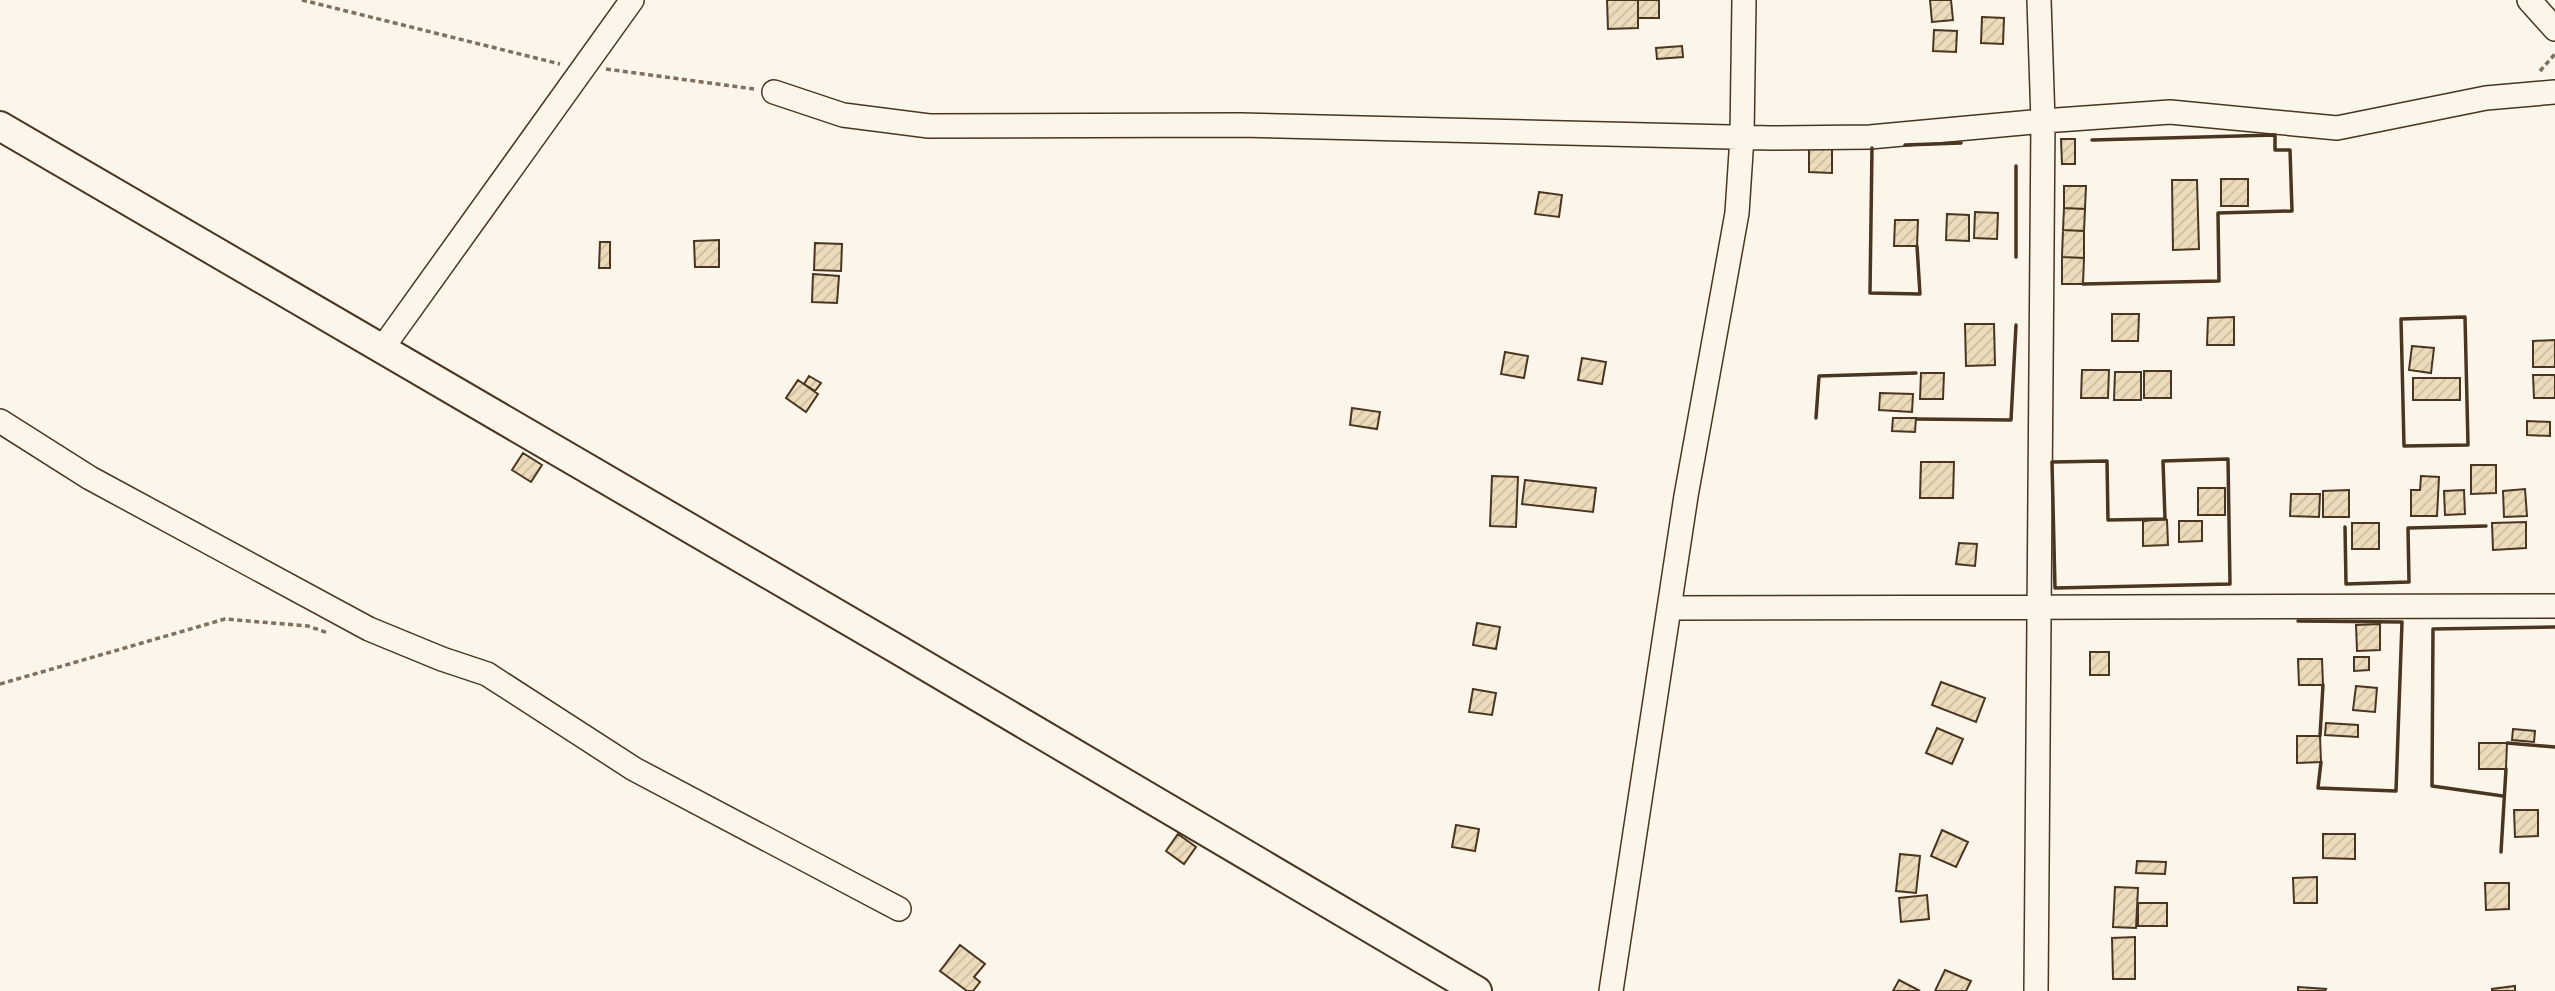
<svg xmlns="http://www.w3.org/2000/svg" width="2555" height="991" font-family="'Golos Text',sans-serif">
<style>
.building{fill:url(#building-hatch);stroke:#4a3520;stroke-width:2}
.lines{fill:none;stroke-linecap:round;stroke-linejoin:round}
.minor-casing{stroke:#4a3520;stroke-width:26}
.major-casing{stroke:#4a3520;stroke-width:32}
.path{stroke:#7f6f5c;stroke-width:3.5;stroke-dasharray:5 3.5;stroke-linecap:butt}
.minor{stroke:#fbf6e9;stroke-width:23}
.major{stroke:#fbf6e9;stroke-width:28}
.wall{stroke:#4a3520;stroke-width:3.5}
</style>
<defs>
<pattern id="building-hatch" width="6" height="6" patternUnits="userSpaceOnUse" patternTransform="scale(1.75)"><rect width="6" height="6" fill="#ecdcbc"/><path d="M-1 1l2-2M0 6l6-6M5 7l2-2" fill="none" stroke="#ccbda1"/></pattern>
</defs>
<rect width="100%" height="100%" fill="#fbf6e9"/>
<!-- building -->
<path class="building" d="M1607,0H1638V28L1608,29Z
M1638,0H1659V18H1638Z
M1930,0H1951L1953,20L1932,22Z
M1982,17L2004,18L2003,44L1981,43Z
M1934,30L1957,31L1956,52L1933,51Z
M1682,46L1683,57L1657,59L1656,48Z
M2061,139H2075V164H2062Z
M1809,146L1832,147V173L1809,172Z
M2221,179H2248V206H2221Z
M2172,180H2197L2199,249L2173,250Z
M2064,186H2086L2085,209L2064,208Z
M1539,192L1562,195L1559,217L1535,214Z
M2064,208L2085,209L2084,231L2063,230Z
M1975,212L1998,213L1997,239L1974,238Z
M1947,214L1969,215V241L1946,240Z
M1895,220H1918L1917,246H1894Z
M2063,230L2084,231V258L2062,257Z
M719,240V267H695L694,241Z
M600,242H610V268H599Z
M815,243L842,244L841,271L814,270Z
M2062,257L2084,258L2083,284H2062Z
M813,274L839,276L837,303L812,302Z
M2112,314H2139L2138,341H2112Z
M2234,317V345H2207L2208,318Z
M1965,324H1994L1995,365L1966,366Z
M2555,340V367H2533V341Z
M2412,346L2434,348L2431,373L2409,370Z
M1505,352L1528,356L1524,378L1501,374Z
M1582,358L1606,362L1602,384L1578,380Z
M2082,370H2109L2108,398H2081Z
M2144,371H2171V398H2144Z
M2115,372H2141V400H2114Z
M1921,373H1944L1943,399H1920Z
M2533,375H2555V398H2534Z
M809,376L821,383L815,391L804,384Z
M2413,378H2460V400H2413Z
M798,380L818,394L806,412L786,398Z
M1880,393L1913,394L1912,412L1879,410Z
M1352,408L1380,412L1377,429L1350,425Z
M1893,418H1916L1915,432L1892,431Z
M2527,421L2550,422V436L2527,435Z
M523,453L542,465L531,482L512,470Z
M1921,462H1954L1953,498H1920Z
M2471,465H2496V493L2471,494Z
M1492,476L1518,477L1516,527L1490,526Z
M2421,476L2439,477L2437,516H2411V490H2420Z
M1525,480L1596,488L1593,512L1522,504Z
M2198,488H2225V515H2198Z
M2525,489L2527,516L2504,517L2503,491Z
M2349,490V517H2323V491Z
M2464,490L2465,514L2445,515L2444,491Z
M2291,494H2320L2319,517L2290,516Z
M2165,519L2167,520L2168,545L2143,546V521Z
M2179,521H2202V541L2179,542Z
M2526,522V548L2493,550L2492,523Z
M2352,523H2379V549H2352Z
M1959,543L1977,544L1975,566L1956,564Z
M1477,623L1500,627L1496,649L1473,645Z
M2380,624V650L2357,651L2356,625Z
M2090,652H2109V675H2090Z
M2354,657H2369V670L2354,671Z
M2298,659H2322L2323,685H2299Z
M1941,682L1985,698L1976,722L1932,705Z
M2356,686L2377,688L2375,712L2353,710Z
M1473,689L1496,693L1492,715L1469,712Z
M2326,723L2358,725V737L2325,735Z
M1937,728L1963,739L1952,764L1926,753Z
M2513,729L2535,731L2534,742L2512,740Z
M2297,736H2320L2321,762L2297,763Z
M2479,743H2507L2506,769H2479Z
M2514,810H2538V836L2515,837Z
M1456,825L1479,829L1475,851L1452,847Z
M1942,830L1968,842L1956,867L1931,856Z
M1178,834L1196,847L1184,864L1166,851Z
M2323,834H2355V859L2323,858Z
M1900,854L1920,856L1916,893L1896,891Z
M2137,861L2166,862L2165,874L2136,873Z
M2317,877V903H2294L2293,878Z
M2485,883H2509V909L2486,910Z
M2115,887L2138,888L2136,928L2113,927Z
M1927,895L1929,919L1901,922L1899,898Z
M2138,903H2167V926H2138Z
M2135,937V979H2113L2112,938Z
M960,945L985,964L974,977L980,982L973,991H967L940,971Z
M1945,970L1971,981L1966,991H1935Z
M1899,980L1920,991H1893Z
M2515,986V991H2492V989Z
M2298,987L2326,989L2325,991H2298Z"/>
<g class="lines">
<defs>
<path id="minor" d="M2529,0L2555,29
M774,92L843,115L929,126L1240,125L1771,138L1870,137L2043,121L2170,112L2337,128L2486,98L2555,92
M381,350L632,0
M0,421L90,478L369,629L442,659L487,674L634,769L899,909
M1669,608L2555,606
M1611,991L1686,496L1737,213L1742,137L1744,0
M2036,991L2043,121L2039,0"/>
<path id="major" d="M0,126L897,649L1477,991"/>
</defs>
<!-- minor casing -->
<use href="#minor" class="minor-casing"/>
<!-- major casing -->
<use href="#major" class="major-casing"/>
<!-- path -->
<path class="path" d="M302,0L560,64
M606,69L754,89
M2540,71L2555,54
M0,684L225,619L308,626L328,633"/>
<!-- minor -->
<use href="#minor" class="minor"/>
<!-- major -->
<use href="#major" class="major"/>
<!-- wall -->
<path class="wall" d="M1905,145L1961,143
M1872,148L1870,293L1920,294L1917,246
M2016,166V257
M2083,284L2219,281L2218,213L2292,211L2290,150H2275V135L2092,140
M2465,317L2468,445L2404,446L2401,319Z
M1816,418L1819,376L1916,373
M1917,419L2011,420L2016,325
M2228,459L2230,584L2055,588L2052,462L2107,461L2108,520L2165,519L2163,461Z
M2345,527L2346,584L2409,582L2408,528L2486,526
M2298,621L2402,622L2396,791L2318,788L2321,762
M2320,736L2323,685
M2507,743L2555,747
M2503,796L2432,786L2433,629L2555,627
M2501,852L2506,769"/>
</g>
</svg>
